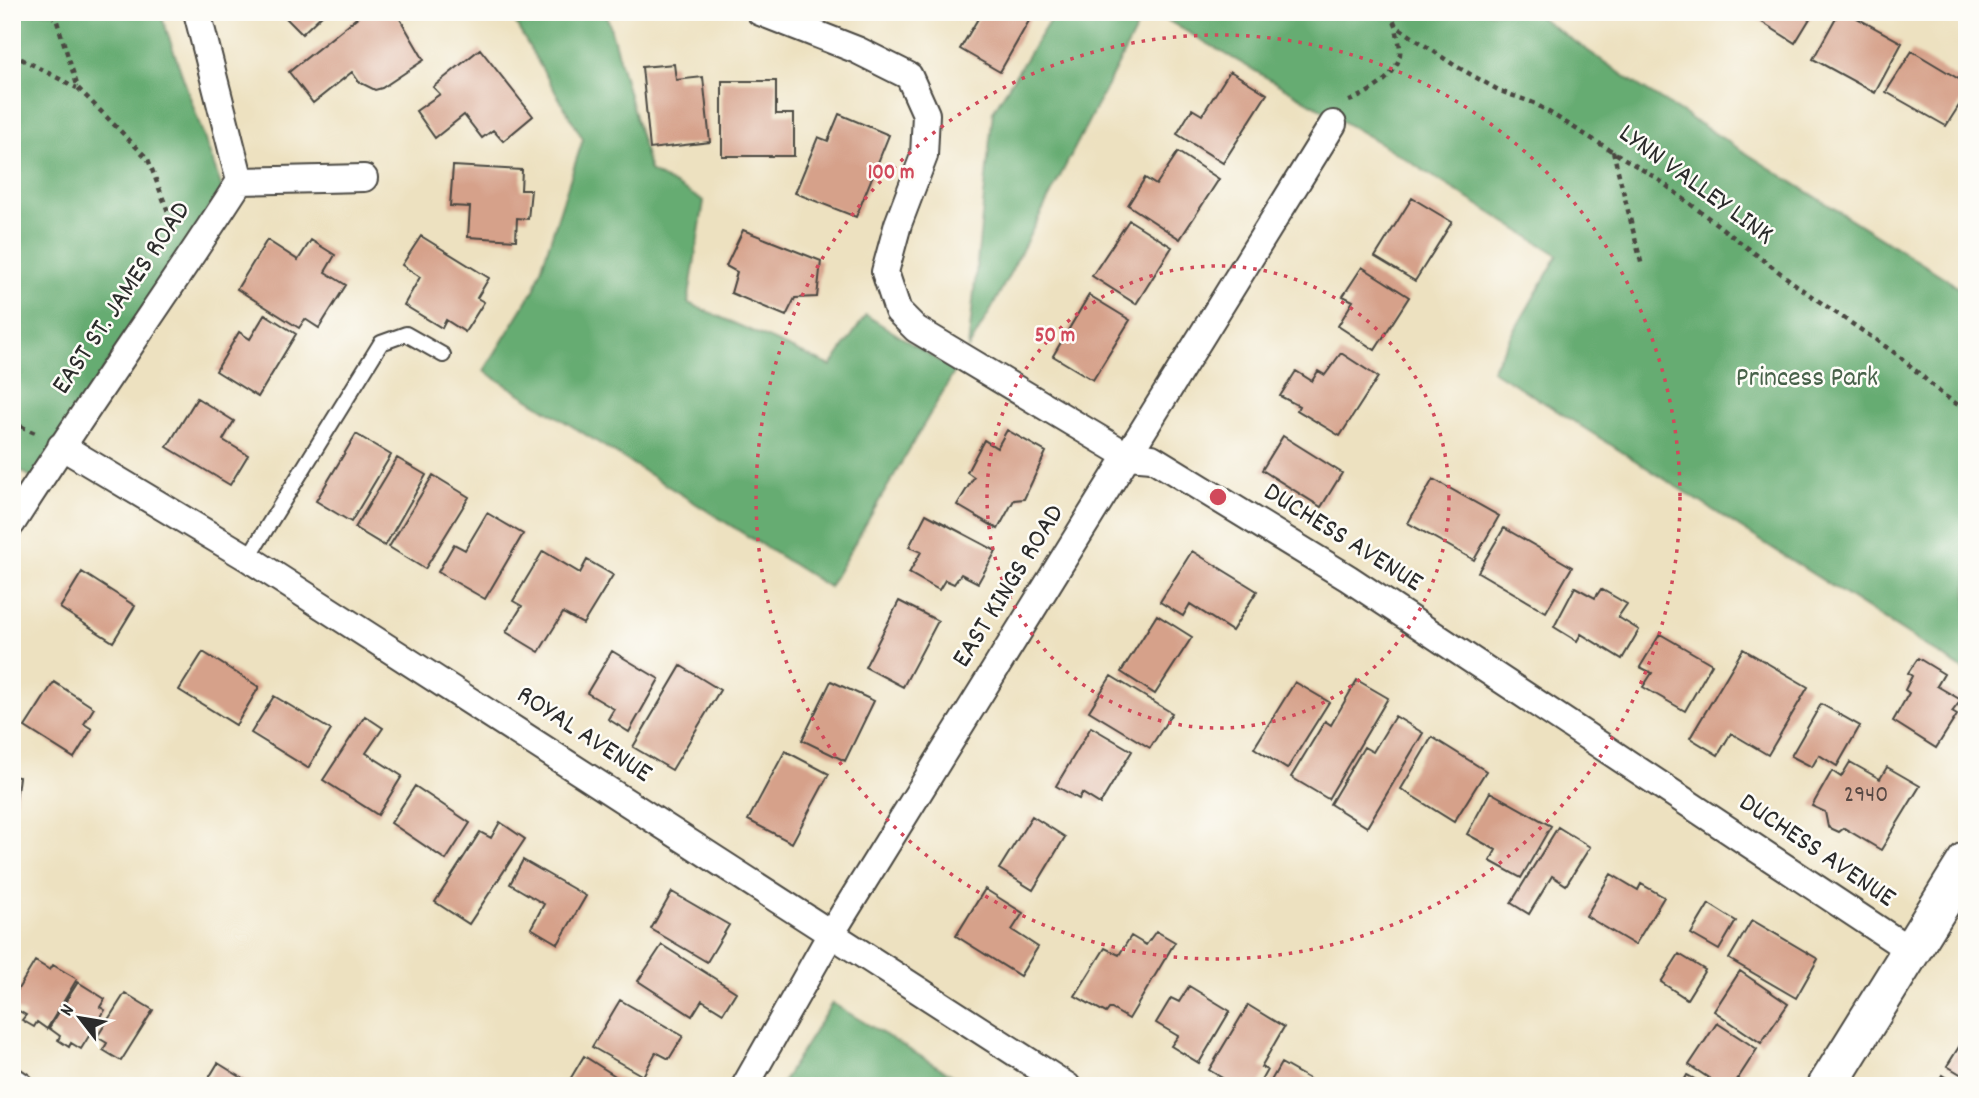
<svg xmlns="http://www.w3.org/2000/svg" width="1979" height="1098" font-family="Dekko,sans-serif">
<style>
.forest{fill:#66ac72;stroke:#486c4e;stroke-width:2}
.building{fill:#d6a18a}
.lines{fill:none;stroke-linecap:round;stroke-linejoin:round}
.service-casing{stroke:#484641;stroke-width:18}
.minor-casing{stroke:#484641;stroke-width:30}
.secondary-casing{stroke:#484641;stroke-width:42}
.path{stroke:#484641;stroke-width:4.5;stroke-dasharray:5 5;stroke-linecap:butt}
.service{stroke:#fff;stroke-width:14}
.minor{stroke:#fff;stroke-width:26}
.secondary{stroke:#fff;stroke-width:38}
.ring{fill:none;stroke:#d1495b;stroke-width:3.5;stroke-dasharray:3.5 7}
.labels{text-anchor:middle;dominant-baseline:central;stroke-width:5;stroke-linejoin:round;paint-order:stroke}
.number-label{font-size:24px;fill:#564843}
.street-label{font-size:28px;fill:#2b2b2b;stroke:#fdfcf7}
.park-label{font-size:28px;fill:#48624a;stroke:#fdfcf7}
.centre{fill:#d1495b;stroke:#fdfcf7;stroke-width:3.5}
.ring-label{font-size:21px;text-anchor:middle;font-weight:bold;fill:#d1495b;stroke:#fdfcf7;stroke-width:5;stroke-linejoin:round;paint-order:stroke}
</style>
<rect width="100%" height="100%" fill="#fdfcf7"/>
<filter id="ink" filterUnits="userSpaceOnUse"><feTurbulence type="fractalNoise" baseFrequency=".0143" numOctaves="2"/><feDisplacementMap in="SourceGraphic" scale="14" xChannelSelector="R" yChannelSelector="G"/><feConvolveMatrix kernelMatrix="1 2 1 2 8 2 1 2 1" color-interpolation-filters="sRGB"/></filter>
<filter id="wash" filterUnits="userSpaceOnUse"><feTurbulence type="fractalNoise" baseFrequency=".00686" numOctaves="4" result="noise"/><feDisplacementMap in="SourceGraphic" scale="28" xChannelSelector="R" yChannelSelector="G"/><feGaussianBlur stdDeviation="1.57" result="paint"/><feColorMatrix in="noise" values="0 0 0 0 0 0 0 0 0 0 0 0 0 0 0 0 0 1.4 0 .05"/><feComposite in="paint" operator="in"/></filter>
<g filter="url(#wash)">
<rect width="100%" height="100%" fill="#ede1c0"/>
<!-- forest -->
<path class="forest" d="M12,12H160L222,188L33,478L12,466Z
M507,12H606L650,171L704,201L688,303L831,366L866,315L955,371L829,587L484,371L535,288L583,139L513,19Z
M1055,12H1145L992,308L968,349L993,111Z
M1153,12H1532L1636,84L1945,278L1967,294V672C1808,572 1651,469 1492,370L1558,255L1380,143Z
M832,1003L970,1086H780Z"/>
<g id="blocks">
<!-- building -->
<path class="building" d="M287,12H325L302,34L284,16Z
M364,12H396L424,60L382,88L375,90L359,82L352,72L313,103L289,72Z
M982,12H1034L1000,72L960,49Z
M1746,12H1814L1795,43Z
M1839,12H1846L1902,43L1875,93L1813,59Z
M480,49L533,116L503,141L493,130L482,138L464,115L435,138L416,111L440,94L433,87Z
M1912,51L1967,84V93L1946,126L1886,92Z
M674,64L676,80L703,77L710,142L650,149L642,67Z
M1230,71L1267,94L1223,163L1177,134L1192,109L1202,115Z
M722,81H776V114H794V156H722Z
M839,114L889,135L856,217L795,193L818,137L828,141Z
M1178,152L1219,179L1180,239L1128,205L1145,178L1156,185Z
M453,166L522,170L521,190H531L528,219L517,218L516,240L468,237L470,207L450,206Z
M1412,198L1452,222L1415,281L1375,257Z
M1129,220L1172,247L1136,304L1092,276Z
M743,230L821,261L817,297L795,298L786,316L731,293L737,272L726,266Z
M421,236L489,278L477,298L484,302L465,332L446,320L442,328L404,305L420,277L402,265Z
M267,240L298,260L311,240L335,255L325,272L346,285L319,328L305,319L299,328L237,289Z
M1362,267L1409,297L1375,350L1338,326L1353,301L1343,296Z
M1089,295L1130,320L1093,380L1053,356Z
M265,314L296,334L258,397L216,371L239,332L250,339Z
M1341,353L1378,377L1340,436L1297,410L1299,406L1280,396L1296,371L1312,381L1318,371L1325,375Z
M197,398L234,421L223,440L248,455L230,485L167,447Z
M1007,430L1046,452L1024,499L1014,500L998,529L957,505L974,477L967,472L984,440L997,448Z
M356,434L391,455L351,522L316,501Z
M1283,436L1342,473L1321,507L1262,470Z
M397,458L426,475L385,546L355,528Z
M433,475L469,497L425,569L389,547Z
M1433,479L1499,516L1474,560L1408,523Z
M487,513L523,534L485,599L438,572L454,544L465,550Z
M926,514L996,551L978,583L961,574L954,584L945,580L939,590L909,573L921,552L909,547Z
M1504,528L1572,567L1546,612L1478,572Z
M543,551L580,573L587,560L613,575L583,624L563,613L539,652L506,632L522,606L513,601Z
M1192,551L1257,591L1232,631L1190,604L1183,616L1160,602Z
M82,572L135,606L113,642L60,608Z
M1575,587L1595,598L1601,589L1627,604L1618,617L1639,630L1622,659L1581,634L1577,641L1554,627Z
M899,601L938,621L903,687L865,667Z
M1157,615L1192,637L1155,694L1121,672Z
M1660,634L1712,664L1685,711L1643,687L1652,673L1640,667Z
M1743,649L1808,687L1768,755L1731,733L1718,755L1690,738Z
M612,651L659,679L629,732L608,719L614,709L587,693Z
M203,652L259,687L236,725L179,690Z
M1918,658L1944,674L1937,686L1961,700L1952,712L1957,715L1936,748L1893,721L1909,693L1905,690L1912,676L1908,673Z
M681,666L720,690L672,770L633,747Z
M1111,676L1172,713L1150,748L1089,711Z
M1357,680L1388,698L1328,799L1291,777L1325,721L1331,725Z
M831,681L874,701L845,761L802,740Z
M54,682L94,708L84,724L92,729L74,758L25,727Z
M1295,682L1329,702L1287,769L1254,748Z
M274,696L331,730L308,768L251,733Z
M1821,704L1860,726L1837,766L1819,755L1812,767L1791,756Z
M365,716L383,728L366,753L402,776L378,815L323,780Z
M1395,716L1423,733L1367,827L1330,804L1364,747L1373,752Z
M1091,727L1132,751L1100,804L1082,793L1079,799L1056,786Z
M1432,737L1486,771L1454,822L1401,789Z
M785,751L829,774L792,843L748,820Z
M1850,762L1880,779L1887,767L1920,786L1881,850L1844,828L1839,832L1828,827L1825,812L1812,806L1832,771L1841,777Z
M12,776L19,777L14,816L12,815Z
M415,786L470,823L446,860L391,823Z
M1490,792L1551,826L1521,878L1490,861L1496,850L1467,834Z
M1032,816L1065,837L1033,890L999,869Z
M500,822L525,839L469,924L435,902L480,832L491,838Z
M1558,827L1590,847L1566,885L1552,876L1529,914L1511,903Z
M523,860L586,896L558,944L531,928L544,904L510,884Z
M1611,874L1638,890L1641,884L1664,897L1635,945L1586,916Z
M985,889L1023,913L1012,930L1038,947L1020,976L956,936Z
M672,892L729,925L707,962L651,929Z
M1709,904L1736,921L1719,950L1691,934Z
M1752,920L1818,959L1796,998L1729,959Z
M1156,931L1175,942L1129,1019L1110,1008L1106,1013L1075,996L1105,948L1119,955L1131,936L1146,945Z
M662,945L736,992L723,1013L702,1000L692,1016L638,981Z
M1679,954L1705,970L1687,999L1661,982Z
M35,961L50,970L53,965L77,979L47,1029L37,1022L34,1027L22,1020L26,1015L12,1007V999Z
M1740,971L1788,1004L1761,1043L1714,1011Z
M78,982L105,999L100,1007L105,1010L81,1049L71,1043L69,1047L58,1040L60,1036L49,1028Z
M1189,986L1230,1011L1199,1063L1171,1046L1178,1036L1156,1023L1171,998L1179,1002Z
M125,993L153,1010L121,1061L103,1050L107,1043L97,1037Z
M620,1000L683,1036L669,1059L656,1052L643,1076L592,1047Z
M1248,1005L1284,1027L1261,1067L1267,1070L1258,1086H1236L1209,1070Z
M1717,1023L1757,1049L1733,1086H1721L1689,1065Z
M1967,1034V1078L1947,1066Z
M584,1056L631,1086H566Z
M218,1063L255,1086H204Z
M1281,1063L1318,1084L1317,1086H1268Z
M1687,1075L1707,1086H1681Z
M1942,1075L1960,1086H1936Z"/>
</g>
</g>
<g filter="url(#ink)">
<use href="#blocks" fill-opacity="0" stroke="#484641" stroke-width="2"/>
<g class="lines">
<defs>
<path id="service" d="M248,558L381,343L406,334L443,355"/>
<path id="minor" d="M760,12L857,50L909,76L926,114L924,156L898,224L885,272L898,311L916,329L1128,456L1152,458L1348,578L1911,951
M240,181L364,178
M61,446L248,558L1067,1086
M12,523C86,407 166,296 240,181L197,12
M12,1080L21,1086
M745,1086L831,934L1333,124"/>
<path id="secondary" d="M1827,1086L1967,861"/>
</defs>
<!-- service casing -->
<use href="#service" class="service-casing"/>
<!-- minor casing -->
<use href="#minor" class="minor-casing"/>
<!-- secondary casing -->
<use href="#secondary" class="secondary-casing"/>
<!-- path -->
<path class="path" d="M45,12L54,18
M54,12L78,88L148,159L167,209L172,233
M1390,12L1396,26L1454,65L1500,91L1534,103L1659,180L1804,291L1898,355L1942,394L1967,411
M12,54L77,88
M1349,101C1368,94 1397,77 1400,54C1401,46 1397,35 1396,27
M1613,151L1642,266
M12,422L37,434"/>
<!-- service -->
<use href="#service" class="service"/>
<!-- minor -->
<use href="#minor" class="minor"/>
<!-- secondary -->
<use href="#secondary" class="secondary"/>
</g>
</g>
<!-- distance rings -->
<g class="ring">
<circle cx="1218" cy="497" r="231"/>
<circle cx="1218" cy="497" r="462"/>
</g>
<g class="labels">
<!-- number labels -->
<g class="number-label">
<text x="1866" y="796">2940</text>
</g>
<!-- street labels -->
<g class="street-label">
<text transform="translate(1695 186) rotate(36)">LYNN VALLEY LINK</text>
<text transform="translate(123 299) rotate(-56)">EAST ST. JAMES ROAD</text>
<text transform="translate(1342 539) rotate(32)">DUCHESS AVENUE</text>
<text transform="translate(1010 587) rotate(-58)">EAST KINGS ROAD</text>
<text transform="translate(583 736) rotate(33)">ROYAL AVENUE</text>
<text transform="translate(1816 852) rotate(34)">DUCHESS AVENUE</text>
</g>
<!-- park labels -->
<g class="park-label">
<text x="1807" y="380">Princess Park</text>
</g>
</g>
<circle cx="1218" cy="497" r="10" class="centre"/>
<g class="ring-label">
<text x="891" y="178">100 m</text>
<text x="1055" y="341">50 m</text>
</g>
<!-- margin -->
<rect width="1979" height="1098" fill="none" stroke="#fdfcf7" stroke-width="42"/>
<!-- north arrow -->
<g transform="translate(80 1018) rotate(301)" stroke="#fdfcf7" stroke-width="5" paint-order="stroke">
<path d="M0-5L12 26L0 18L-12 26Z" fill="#2b2b2b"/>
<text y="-10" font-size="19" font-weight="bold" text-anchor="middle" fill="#2b2b2b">N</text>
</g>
</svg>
